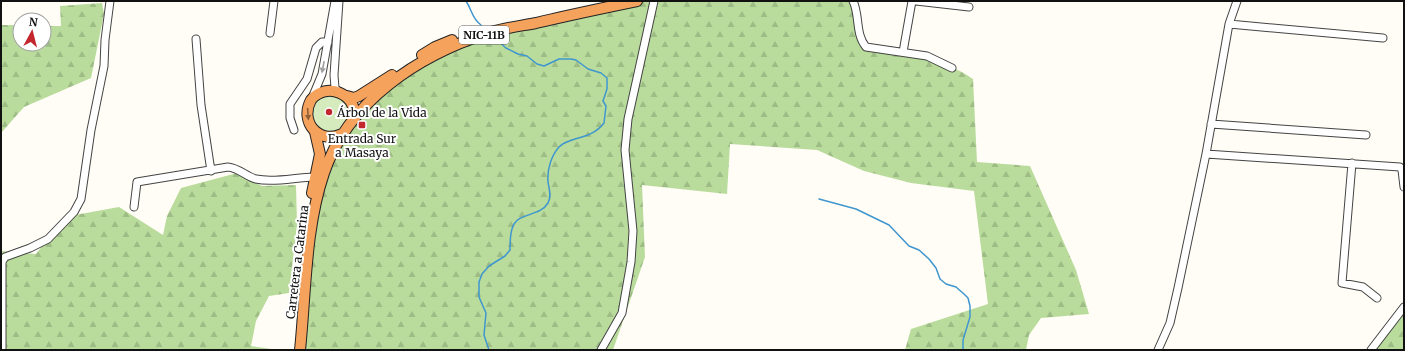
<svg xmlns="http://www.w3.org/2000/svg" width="1405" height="351" font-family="Merriweather,serif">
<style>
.grass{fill:#d5ebbd}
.forest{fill:url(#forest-firs)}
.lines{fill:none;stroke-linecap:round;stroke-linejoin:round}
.stream{stroke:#3f96cf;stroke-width:1.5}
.minor-casing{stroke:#444;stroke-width:9}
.highway-casing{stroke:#222;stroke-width:12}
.minor{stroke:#fff;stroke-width:7}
.highway{stroke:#f5a25d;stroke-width:10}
.oneway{fill:#a0a0a0}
.oneway2{fill:#8e613b}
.poi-dot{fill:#c4262e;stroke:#fff;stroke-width:1.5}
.labels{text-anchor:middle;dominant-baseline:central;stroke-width:4;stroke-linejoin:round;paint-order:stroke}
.shield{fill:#fff;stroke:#585858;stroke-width:1}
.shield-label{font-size:11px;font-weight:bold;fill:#111}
.poi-label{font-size:12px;fill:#111;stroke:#fff;text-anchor:start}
.street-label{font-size:12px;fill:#111;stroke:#fff}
</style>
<defs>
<pattern id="forest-firs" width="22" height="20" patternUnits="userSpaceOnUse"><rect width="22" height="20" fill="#b9dc9c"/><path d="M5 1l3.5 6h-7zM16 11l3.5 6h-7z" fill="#9ebc85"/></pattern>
</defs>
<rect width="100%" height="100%" fill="#fffdf5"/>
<!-- grass -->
<path class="grass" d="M312 113a18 18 0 1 1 36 0a18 18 0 1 1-36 0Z"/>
<!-- forest -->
<path class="forest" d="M637,1H853L866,47C902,52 943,58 973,79L977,162L1030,166L1076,270L1089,314L1041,318L1029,335L1026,350H905L911,329L988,304L974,191L911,183L864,171L817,150L730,144L727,194L642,185L645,257L613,350H299L305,288L324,172L364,106L453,46Z
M102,3L104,14L91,78L24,107L1,133V25H20V44H44V26H61L60,6Z
M237,173L262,186L296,185L297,225L289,293L269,296L256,321L251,346L278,350H1V251L36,254L64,217L119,207L163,235L167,216L181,188Z
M1404,307V350H1371Z"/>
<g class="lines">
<!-- stream -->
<path class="stream" d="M466,1C472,10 472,19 481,25
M819,199L856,209L889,225L909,246L919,250L929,259L936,268L940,279L946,284L956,287L964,294L968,298L970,306V317L963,340V350
M489,350L484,335L486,313L479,297V282L482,274L489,266L505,256L510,250C510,243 510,235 512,229C517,211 539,218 548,203C552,196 549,189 548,182C547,170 551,156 559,147C569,136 590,141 604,123L606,106L603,101L607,89V78L601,73L588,69L576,60L571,59H559L544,66L537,64L527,56L518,54L506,48L492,35"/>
<defs>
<path id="minor" d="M339,1L334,75L335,88L340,93
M853,1C860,15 855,34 866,47L927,56L952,68
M916,1L969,7
M1229,24L1383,38
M270,33L274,1
M196,39L201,105L211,171
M903,52L912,1
M312,98L322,74L335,1
M1211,124L1366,135
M294,130L290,118V104L307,79L316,48L322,42H328
M1206,154L1400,167L1402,170L1404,187
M1352,163L1342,283L1363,287L1377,298
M134,207L137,182L228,167C239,168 247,177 256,179C275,183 296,177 315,177
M2,350V262L5,257L30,248L48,239L74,212L81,199L91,130L104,66L105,40L110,1
M601,350L622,313L631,262L633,231L625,150L628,119L654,1
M1158,350L1170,323L1178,288L1206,154L1229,24L1237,1
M1371,350L1404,307"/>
<path id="highway" d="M422,55L435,47L452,40
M347,96L354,98L359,96L392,75
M342,134C319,145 299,122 311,100C326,81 358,94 354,118
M312,193L320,154L315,132
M300,350C306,292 305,229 324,173C348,101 419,55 488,33C504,28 520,26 536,23C569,15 603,8 637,1"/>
</defs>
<!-- minor casing -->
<use href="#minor" class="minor-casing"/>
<!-- highway casing -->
<use href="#highway" class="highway-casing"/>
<!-- minor -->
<use href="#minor" class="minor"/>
<!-- highway -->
<use href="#highway" class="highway"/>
</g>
<!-- one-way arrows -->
<defs><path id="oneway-solid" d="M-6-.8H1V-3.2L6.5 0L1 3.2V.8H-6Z"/></defs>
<use class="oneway" href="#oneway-solid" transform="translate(323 67) rotate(101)"/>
<use class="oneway2" href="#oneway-solid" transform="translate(308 114) rotate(86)"/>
<!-- markers -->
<g class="poi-dot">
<circle cx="329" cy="112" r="4"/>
<rect x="358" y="121" width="8" height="8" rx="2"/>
</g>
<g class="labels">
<!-- shield labels -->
<rect class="shield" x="459" y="26" width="50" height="18" rx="3"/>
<g class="shield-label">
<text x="484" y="35">NIC-11B</text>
</g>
<!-- poi labels -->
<g class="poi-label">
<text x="337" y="112">Árbol de la Vida</text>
<text x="362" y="138" text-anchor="middle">Entrada Sur<tspan x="362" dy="14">a Masaya</tspan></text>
</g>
<!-- street labels -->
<g class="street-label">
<text transform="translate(297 262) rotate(-83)">Carretera a Catarina</text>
</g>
</g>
<!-- border -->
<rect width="1405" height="351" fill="none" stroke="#111111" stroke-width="4"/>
<!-- north arrow -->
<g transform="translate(32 32) rotate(7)"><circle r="19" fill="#ffffff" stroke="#a0a0a0"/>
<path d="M0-3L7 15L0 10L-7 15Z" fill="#c4262e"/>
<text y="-6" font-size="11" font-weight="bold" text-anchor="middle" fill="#111111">N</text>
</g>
</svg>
